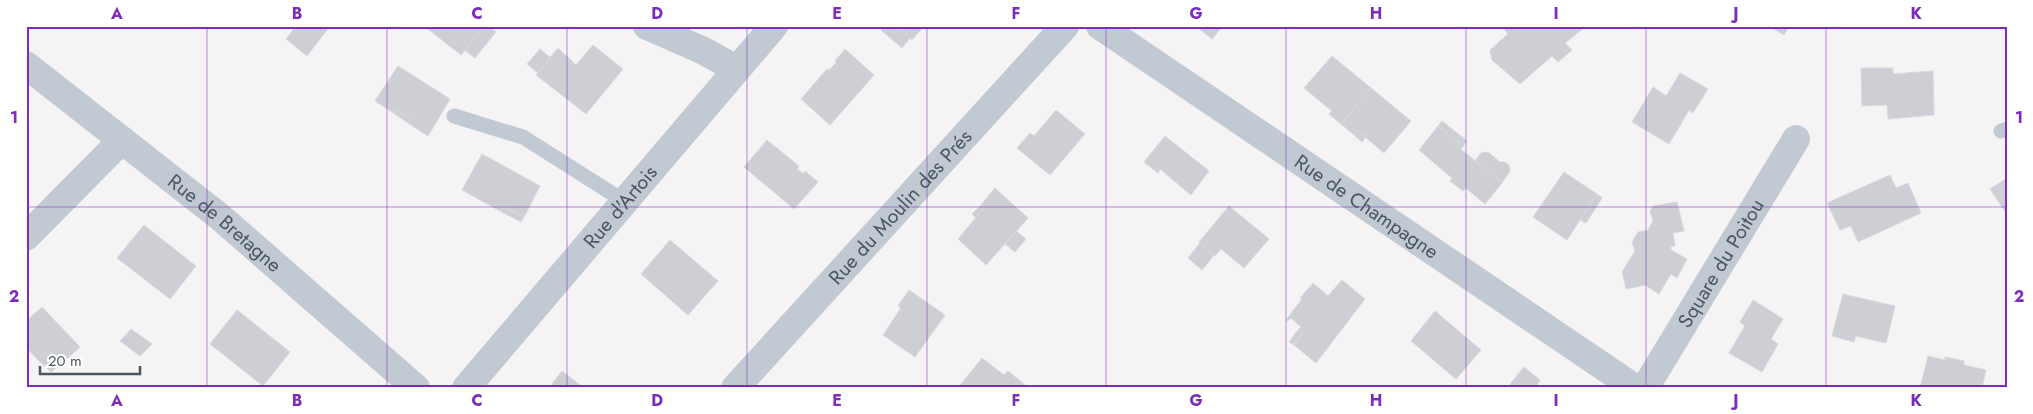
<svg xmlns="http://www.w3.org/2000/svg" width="2033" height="414" font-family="Jost,sans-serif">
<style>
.building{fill:#cdcfd5;stroke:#d7d9de}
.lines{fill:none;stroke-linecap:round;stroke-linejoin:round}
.service{stroke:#c1cad2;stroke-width:15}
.minor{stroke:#c1cad2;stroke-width:28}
.grid{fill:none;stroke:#7b2cbf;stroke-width:1;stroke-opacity:0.55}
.labels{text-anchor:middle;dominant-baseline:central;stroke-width:4.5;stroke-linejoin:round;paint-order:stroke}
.street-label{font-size:20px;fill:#4a5661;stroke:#fff}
.neatline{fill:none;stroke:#7b2cbf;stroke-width:2}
.grid-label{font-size:16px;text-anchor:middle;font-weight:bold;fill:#7b2cbf}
</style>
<rect width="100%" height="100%" fill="#f5f3f3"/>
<!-- building -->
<path class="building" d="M296,26H330L307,56L286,39Z
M424,26H485L461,55Z
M485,26H488L496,32L475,58L465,50Z
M884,26H896L910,38L902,48L881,30Z
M896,26H924L912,40Z
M1196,26H1223L1212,39Z
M1502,26H1584L1585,27L1565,43L1572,50L1558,62L1552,56L1520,84L1492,60L1490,50L1508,34Z
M1769,26H1789L1784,35Z
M593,45L623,69L586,114L536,75L558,48L576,65Z
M540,49L551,58L538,73L527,64Z
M845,49L874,75L830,125L801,99L827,69L829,70L836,63L835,61Z
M1332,56L1371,88L1341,124L1329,114L1332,111L1304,88Z
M398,66L450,99L428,136L408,123L411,119L397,110L395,114L375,101Z
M1861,68H1893V74L1933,71L1934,115L1888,119L1887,105L1862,106Z
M1680,73L1708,89L1693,113L1689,110L1669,144L1632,122L1653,87L1666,96Z
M1371,88L1411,121L1384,153L1357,130L1353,134L1341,124Z
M397,110L411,119L408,123L395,114Z
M1056,110L1085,134L1050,175L1017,148L1030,133L1034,136Z
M1442,121L1467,141L1461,149L1457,146L1460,144L1438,126Z
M1438,126L1460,144L1457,146L1502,183L1485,204L1466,188L1463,191L1450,181L1452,178L1419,150Z
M1357,130L1366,137L1362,142L1353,134Z
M1165,136L1209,171L1191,195L1160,169L1158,173L1144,162Z
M767,140L799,166L797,169L804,174L805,171L818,182L794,209L744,167Z
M1488,152L1500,162H1505L1509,165L1510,171L1502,183L1475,161L1481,153Z
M482,154L540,186L524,217L503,206L500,211L462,190Z
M1564,172L1597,194L1567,240L1533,217Z
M1890,175L1896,188L1908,183L1921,213L1858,242L1851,226L1840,230L1827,203Z
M2007,178V214L1990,189Z
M995,188L1028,218L986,265L958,239L984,208L981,205Z
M1597,194L1602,198L1586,223L1580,220Z
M1677,202L1684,231L1673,233L1675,246H1671V250L1687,259L1677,278L1671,274L1659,294L1645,285L1626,289L1622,272L1635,251L1632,242L1638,232L1648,230L1653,221L1650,211L1653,206Z
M981,205L984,208L976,218L972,214Z
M503,206L524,217L521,222L500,211Z
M1229,206L1269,239L1244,268L1221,249L1215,256L1199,242Z
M144,225L196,266L170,299L117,258Z
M1016,231L1026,239L1015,252L1005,244Z
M670,240L718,281L688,315L641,274Z
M1200,243L1214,255L1202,270L1188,258Z
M1342,280L1365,299L1316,363L1294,345L1302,334L1298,330L1301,327L1291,318L1287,321L1286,320L1302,299L1300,298L1313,283L1328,296Z
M909,290L945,315L915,357L883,335L901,308L898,306Z
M1843,294L1895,306L1886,343L1856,336L1854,342L1832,336Z
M1753,300L1783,319L1771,339L1778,344L1762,372L1729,353L1745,326L1740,322Z
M42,307L80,347L62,363L48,349L37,359L26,347V321Z
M237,310L290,352L263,386L210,344Z
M1435,311L1481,350L1456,379L1411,341Z
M131,329L152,344L140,356L120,341Z
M1298,330L1302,334L1294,345L1289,342Z
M48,349L62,363L51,372L37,359Z
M1928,356L1945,360V357L1964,361V365L1986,370L1982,388H1920Z
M982,358L1004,375L1008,371L1029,388H958Z
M1524,367L1540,380L1537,385L1541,388H1507Z
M562,371L584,388H549Z"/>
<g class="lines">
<!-- service -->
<path class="service" d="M454,116L523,137L624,201
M2001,131L2007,129"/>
<!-- minor -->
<g class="minor">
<path d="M647,26L704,51L736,69"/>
<path id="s1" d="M1100,26L1635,388"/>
<path id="s2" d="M26,65L220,217L416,388"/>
<path d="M26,237L122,140"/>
<path id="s3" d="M466,388L774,26"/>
<path id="s4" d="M735,388L1065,26"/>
<path id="s5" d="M1645,388L1796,139"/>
</g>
</g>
<!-- grid -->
<path class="grid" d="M207,26V388M387,26V388M567,26V388M747,26V388M927,26V388M1106,26V388M1286,26V388M1466,26V388M1646,26V388M1826,26V388M26,207H2007"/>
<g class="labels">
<!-- street labels -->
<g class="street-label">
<text stroke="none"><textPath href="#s3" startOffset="238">Rue d'Artois</textPath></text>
<text stroke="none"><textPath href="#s4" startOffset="245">Rue du Moulin des Prés</textPath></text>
<text stroke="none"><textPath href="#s1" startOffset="322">Rue de Champagne</textPath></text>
<text stroke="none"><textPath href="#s2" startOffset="254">Rue de Bretagne</textPath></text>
<text stroke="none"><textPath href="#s5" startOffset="146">Square du Poitou</textPath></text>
</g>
</g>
<!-- border -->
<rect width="2033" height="414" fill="none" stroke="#ffffff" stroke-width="55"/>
<!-- scale -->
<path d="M40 366v8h100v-8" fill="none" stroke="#4a5661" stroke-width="2.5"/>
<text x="48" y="366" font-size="15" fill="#4a5661" stroke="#ffffff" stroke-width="4" paint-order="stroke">20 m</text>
<rect x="28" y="28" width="1978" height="358" class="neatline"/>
<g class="grid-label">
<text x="117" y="19">A</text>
<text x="297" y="19">B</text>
<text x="477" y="19">C</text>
<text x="657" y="19">D</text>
<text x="837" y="19">E</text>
<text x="1016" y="19">F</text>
<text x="1196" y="19">G</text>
<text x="1376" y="19">H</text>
<text x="1556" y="19">I</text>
<text x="1736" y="19">J</text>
<text x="1916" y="19">K</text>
<text x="14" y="123">1</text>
<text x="2019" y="123">1</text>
<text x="14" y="302">2</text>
<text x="2019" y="302">2</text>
<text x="117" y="406">A</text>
<text x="297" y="406">B</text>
<text x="477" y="406">C</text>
<text x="657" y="406">D</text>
<text x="837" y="406">E</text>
<text x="1016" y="406">F</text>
<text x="1196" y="406">G</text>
<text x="1376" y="406">H</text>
<text x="1556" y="406">I</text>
<text x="1736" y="406">J</text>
<text x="1916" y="406">K</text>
</g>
</svg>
